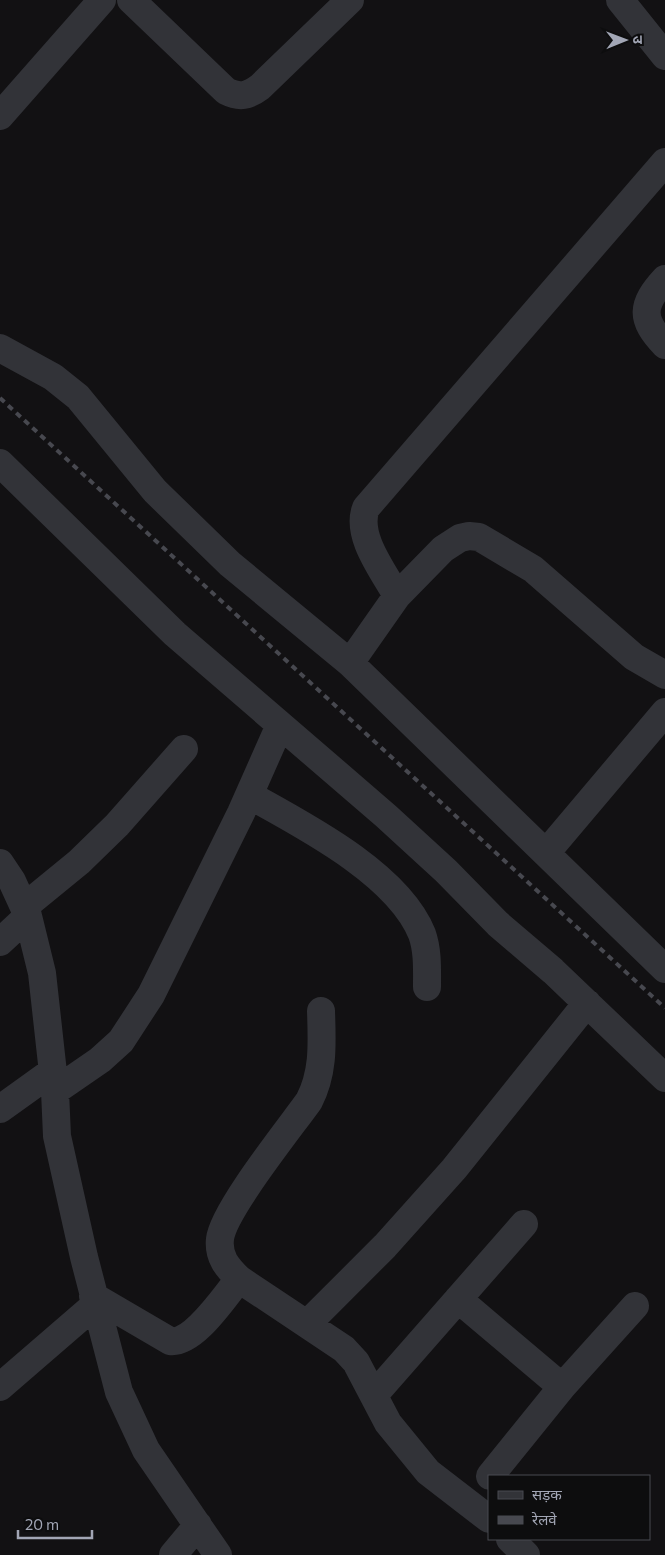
<svg xmlns="http://www.w3.org/2000/svg" width="665" height="1555" font-family="Commissioner,'Noto Sans Devanagari',sans-serif">
<style>
.lines{fill:none;stroke-linecap:round;stroke-linejoin:round}
.minor{stroke:#323338;stroke-width:28}
.rail{stroke:#47484f;stroke-width:4;stroke-dasharray:6 5;stroke-linecap:butt}
</style>
<rect width="100%" height="100%" fill="#121113"/>
<g class="lines">
<!-- minor -->
<path class="minor" d="M131,0L226,91C240,98 248,96 260,87L350,0
M620,0L665,56
M0,116L102,0
M665,279C641,305 640,319 665,345
M0,348L53,377L78,397L155,491L230,564L350,663L665,969
M0,463L175,634L386,816L446,871L498,924L553,971L665,1078
M397,596C384,572 355,536 366,508L665,162
M350,663L397,596L443,549L460,538L469,536L479,537L533,569L634,657L665,675
M249,795C305,826 398,874 422,934C428,951 427,970 427,987
M546,853L665,712
M0,863L12,881L28,916L42,973L55,1091L57,1136L84,1257L119,1392L146,1450L218,1555
M24,907L79,862L117,825L184,749
M0,942L28,916
M321,1011C322,1043 324,1072 309,1101C289,1129 223,1211 220,1239C218,1257 227,1267 239,1279L344,1349L356,1362L388,1423L428,1472L489,1519
M55,1091L100,1060L121,1041L151,995L241,813L280,725
M0,1109L53,1071
M93,1296L170,1341C194,1344 224,1297 239,1279
M458,1299L562,1387
M307,1324L385,1246L454,1169L587,1003
M0,1387L96,1304
M374,1395L524,1224
M490,1476L562,1387L635,1306
M510,1539L526,1555
M173,1555L198,1525"/>
<!-- rail -->
<path class="rail" d="M0,398L665,1008"/>
</g>
<!-- legend -->
<rect x="488" y="1475" width="162" height="65" fill="#0d0d0e" stroke="#494a51"/>
<rect x="498" y="1491" width="25" height="8" fill="#323338" stroke="#494a51"/>
<text x="532" y="1500" font-size="15" fill="#a2a6b5">सड़क</text>
<rect x="498" y="1516" width="25" height="8" fill="#47484f" stroke="#494a51"/>
<text x="532" y="1525" font-size="15" fill="#a2a6b5">रेलवे</text>
<!-- north arrow -->
<g transform="translate(625 40) rotate(89)" stroke="#0d0d0e" stroke-width="4" paint-order="stroke">
<path d="M0-4L9 19L0 12L-9 19Z" fill="#a2a6b5"/>
<text y="-8" font-size="14" font-weight="bold" text-anchor="middle" fill="#a2a6b5">उ</text>
</g>
<!-- scale -->
<path d="M18 1530v8h74v-8" fill="none" stroke="#a2a6b5" stroke-width="2.5"/>
<text x="25" y="1530" font-size="15" fill="#a2a6b5" stroke="#0d0d0e" stroke-width="4" paint-order="stroke">20 m</text>
</svg>
